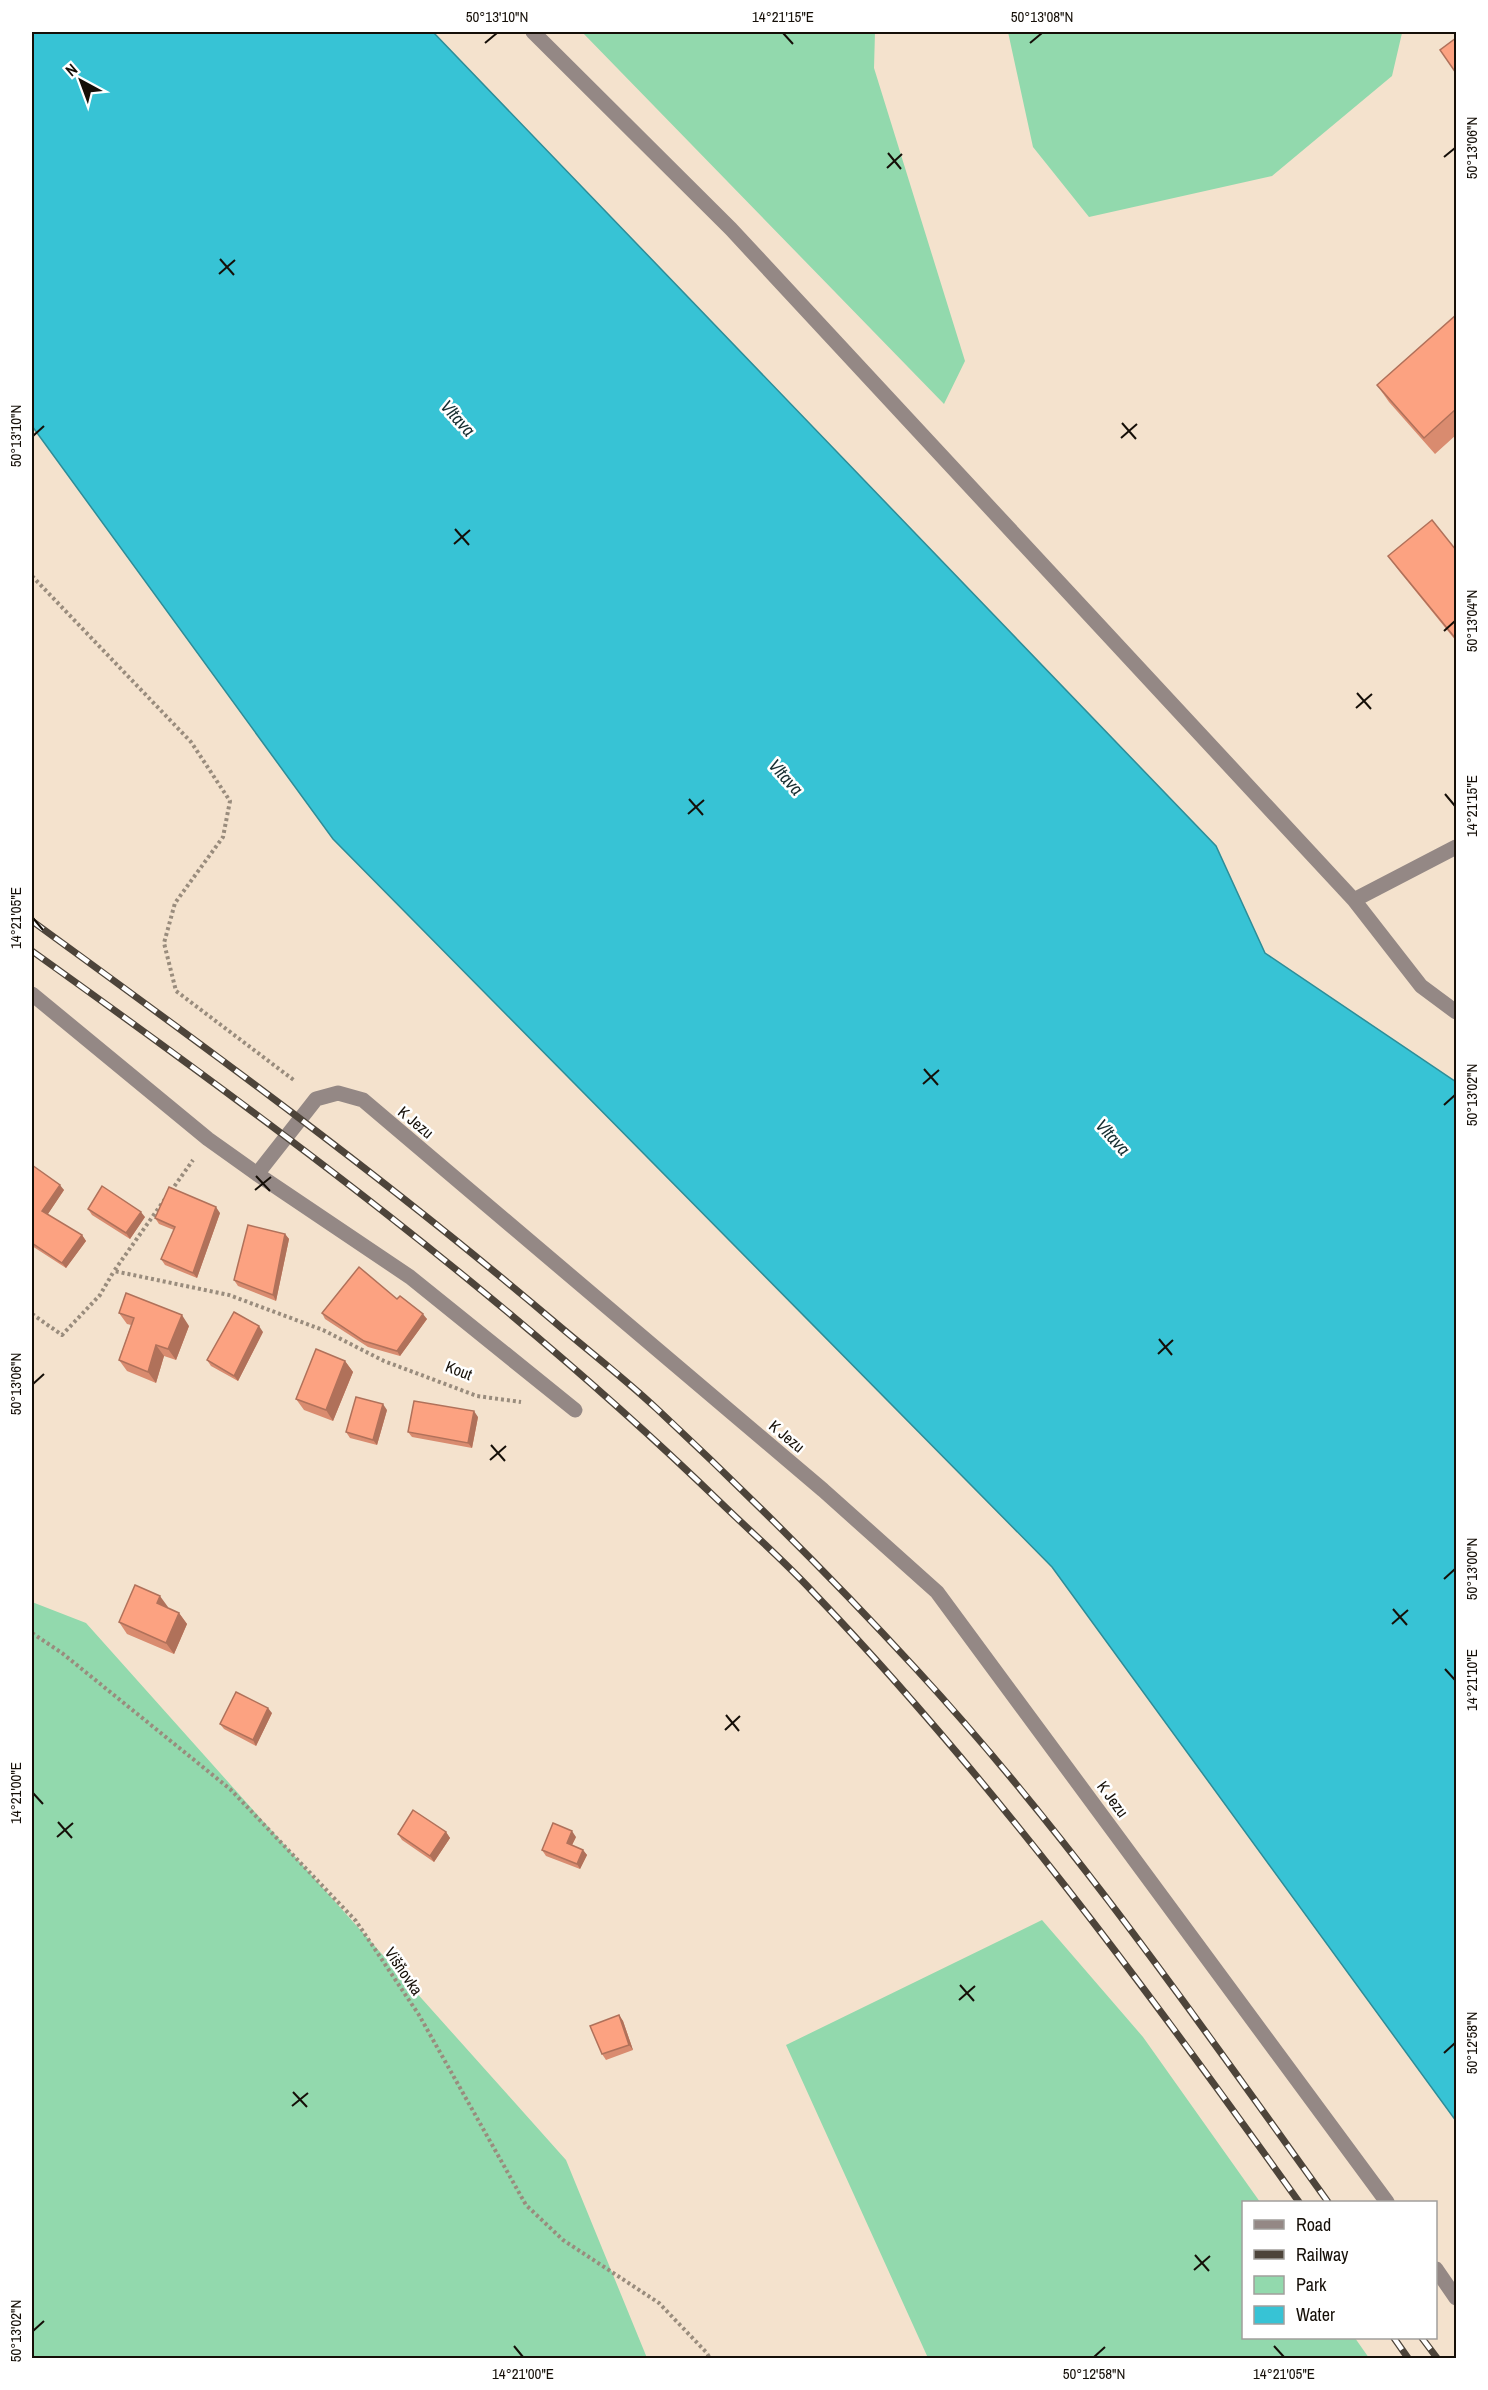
<svg xmlns="http://www.w3.org/2000/svg" width="1488" height="2390" font-family="'Archivo Narrow',sans-serif">
<style>
.green{fill:#92d9ad}
.water{fill:#37c3d5;stroke:#2d8d98;stroke-width:1.5}
.lines{fill:none;stroke-linecap:round;stroke-linejoin:round}
.path{stroke:#998c7d;stroke-width:4;stroke-dasharray:3 3;stroke-linecap:butt}
.minor{stroke:#948885;stroke-width:15}
.rail-casing{stroke:#4d443a;stroke-width:7}
.rail{stroke:#fff;stroke-width:4.5;stroke-dasharray:14;stroke-linecap:butt}
.wall{fill:#d98b6f}
.shaded-wall{fill:#b0715a}
.building{fill:#fca281;stroke:#b0715a;stroke-width:1.5}
.ticks{fill:none;stroke:#150f08;stroke-width:2}
.labels{text-anchor:middle;dominant-baseline:central;stroke-width:5;stroke-linejoin:round;paint-order:stroke}
.street-label{font-size:16px;fill:#150f08;stroke:#fff}
.water-label{font-size:18px;font-style:italic;fill:#172e31;stroke:#fff}
.neatline{fill:none;stroke:#150f08;stroke-width:2}
.ticks-label{font-size:15px;text-anchor:middle;fill:#150f08}
</style>
<rect width="100%" height="100%" fill="#f4e2cd"/>
<!-- green -->
<path class="green" d="M582,32H875L874,68L965,361L944,404Z
M1008,32H1402V33L1392,76L1272,176L1089,217L1033,147Z
M32,1602L86,1623L566,2160L647,2358H32Z
M1042,1920L1143,2037L1260,2202H1244V2338H1355L1369,2358H928L786,2045Z"/>
<!-- water -->
<path class="water" d="M32,32H433L1216,846L1265,953L1456,1082V2121L1052,1567L333,839L32,426Z"/>
<g class="lines">
<!-- path -->
<path class="path" d="M32,576L191,742L230,801L223,837L175,903L164,943L176,991L295,1081
M171,1191L193,1160
M165,1199L114,1271L229,1295L323,1330L384,1361L477,1396L521,1402
M32,1314L62,1335L100,1295L114,1271
M32,1633L62,1653L230,1789L356,1921L419,2015L526,2205L563,2240L659,2303L706,2352L710,2358"/>
<!-- minor -->
<path class="minor" d="M533,32L731,229L1354,900L1421,986L1456,1012
M1354,900L1456,847
M32,994L208,1139L257,1174L316,1099L338,1093L363,1100L823,1490L937,1592L1387,2202
M257,1174L410,1277L575,1410
M1436,2269L1456,2298"/>
<defs>
<path id="rail" d="M32,921C208,1049 385,1178 551,1319C586,1349 623,1377 657,1409C746,1492 834,1580 917,1670C1069,1835 1198,2021 1328,2202
M32,951C271,1122 508,1297 720,1502C750,1531 782,1559 811,1590C992,1779 1147,1989 1299,2202
M1394,2338L1408,2358
M1422,2338L1437,2358"/>
</defs>
<!-- rail casing -->
<use href="#rail" class="rail-casing"/>
<!-- rail -->
<use href="#rail" class="rail"/>
</g>
<!-- wall -->
<path class="wall" d="M1456,315V435L1435,454L1389,402L1377,385Z
M1456,550V641L1400,572L1388,556Z
M32,1166L64,1190L47,1215L82,1235L86,1241L66,1268L32,1246Z
M88,1209L145,1217L130,1239L92,1215Z
M220,1213L197,1278L165,1265L161,1259L174,1230L159,1224L155,1218Z
M285,1234L289,1239L276,1301L238,1286L234,1280Z
M397,1299L427,1319L400,1356L368,1347L325,1319L322,1313Z
M119,1313L189,1326L176,1360L164,1356L156,1383L127,1371L119,1360L131,1325L127,1324Z
M263,1332L238,1381L211,1366L207,1360Z
M345,1361L353,1372L333,1421L304,1410L296,1399Z
M387,1410L377,1445L350,1438L346,1432Z
M478,1417L472,1448L412,1437L408,1432Z
M168,1607V1608L179,1613L187,1624L174,1654L127,1634L119,1622Z
M272,1713L256,1746L224,1729L220,1724Z
M446,1832L450,1838L434,1862L402,1840L398,1834Z
M576,1837L572,1845L583,1850L587,1855L580,1869L546,1856L542,1850Z
M619,2015L623,2021L633,2050L606,2060L602,2054Z"/>
<!-- shaded-wall -->
<path class="shaded-wall" d="M60,1185L64,1190L46,1217L42,1211Z
M216,1207L220,1213L197,1278L193,1273Z
M141,1212L145,1217L130,1239L126,1233Z
M285,1234L289,1239L276,1301L273,1295Z
M82,1235L86,1241L66,1268L62,1263Z
M423,1314L427,1319L400,1356L397,1351Z
M182,1315L189,1326L176,1360L168,1349Z
M259,1326L263,1332L238,1381L234,1376Z
M156,1345L164,1356L156,1383L148,1372Z
M345,1361L353,1372L333,1421L326,1410Z
M383,1404L387,1410L377,1445L373,1440Z
M474,1411L478,1417L472,1448L468,1443Z
M160,1596L168,1607L165,1614L157,1603Z
M179,1613L187,1624L174,1654L166,1643Z
M268,1708L272,1713L256,1746L253,1740Z
M572,1831L576,1837L570,1849L567,1843Z
M446,1832L450,1838L434,1862L430,1856Z
M583,1850L587,1855L580,1869L577,1864Z
M619,2015L623,2021L633,2050L629,2045Z"/>
<!-- building -->
<path class="building" d="M1456,38V73L1440,50Z
M1456,315V409L1424,438L1377,385Z
M1432,520L1456,550V639L1388,556Z
M32,1165L60,1185L42,1211L82,1235L62,1263L32,1243Z
M102,1186L141,1212L126,1233L88,1209Z
M169,1187L216,1207L193,1273L161,1259L175,1227L155,1218Z
M248,1225L285,1234L273,1295L234,1280Z
M359,1267L397,1299L400,1296L423,1314L397,1351L364,1341L322,1313Z
M126,1293L182,1315L168,1349L156,1345L148,1372L119,1360L134,1318L119,1313Z
M234,1312L259,1326L234,1376L207,1360Z
M316,1349L345,1361L326,1410L296,1399Z
M356,1397L383,1404L373,1440L346,1432Z
M414,1401L474,1411L468,1443L408,1432Z
M135,1585L160,1596L157,1603L179,1613L166,1643L119,1622Z
M236,1692L268,1708L253,1740L220,1724Z
M413,1810L446,1832L430,1856L398,1834Z
M553,1823L572,1831L567,1843L583,1850L577,1864L542,1850Z
M619,2015L629,2045L602,2054L590,2026Z"/>
<!-- ticks -->
<path class="ticks" d="M783,33L793,44M485,43L497,33M1030,43L1042,33M888,153L901,169M1444,157L1455,148M887,168L902,154M220,259L234,275M219,274L235,260M1122,423L1136,439M33,436L44,426M1121,438L1137,424M455,529L469,545M454,544L470,530M1444,631L1455,621M1357,693L1371,709M1356,708L1372,694M1445,794L1455,806M689,799L703,815M688,814L704,800M33,918L43,930M924,1069L938,1085M923,1084L939,1070M1444,1105L1455,1095M256,1176L270,1191M255,1190L271,1177M1159,1339L1172,1355M1158,1354L1173,1340M33,1384L44,1374M491,1445L505,1461M490,1460L506,1446M1444,1579L1455,1569M1393,1609L1407,1625M1392,1624L1408,1610M1445,1669L1455,1680M726,1715L739,1731M725,1730L740,1716M33,1793L43,1804M58,1822L72,1838M57,1837L73,1823M960,1985L974,2001M959,2000L975,1986M1444,2053L1455,2043M293,2092L307,2107M292,2106L308,2093M1195,2255L1209,2271M1194,2270L1210,2256M33,2331L44,2321M514,2346L523,2357M1274,2346L1284,2357M1094,2357L1105,2347"/>
<g class="labels">
<!-- street labels -->
<g class="street-label">
<text transform="translate(416 1122) rotate(40)">K Jezu</text>
<text transform="translate(459 1370) rotate(21)">Kout</text>
<text transform="translate(787 1436) rotate(40)">K Jezu</text>
<text transform="translate(1113 1799) rotate(54)">K Jezu</text>
<text transform="translate(404 1971) rotate(56)">Višňovka</text>
</g>
<!-- water labels -->
<g class="water-label">
<text transform="translate(458 418) rotate(48)">Vltava</text>
<text transform="translate(786 777) rotate(48)">Vltava</text>
<text transform="translate(1113 1137) rotate(48)">Vltava</text>
</g>
</g>
<!-- border -->
<rect width="1488" height="2390" fill="none" stroke="#ffffff" stroke-width="66"/>
<!-- legend -->
<rect x="1242" y="2201" width="195" height="138" fill="#ffffff" stroke="#a19f9c" stroke-width="1.5"/>
<rect x="1254" y="2220" width="30" height="9" fill="#948885" stroke="#a19f9c" stroke-width="1.5"/>
<text x="1296" y="2231" font-size="18" fill="#150f08">Road</text>
<rect x="1254" y="2250" width="30" height="9" fill="#4d443a" stroke="#a19f9c" stroke-width="1.5"/>
<text x="1296" y="2261" font-size="18" fill="#150f08">Railway</text>
<rect x="1254" y="2276" width="30" height="18" fill="#92d9ad" stroke="#a19f9c" stroke-width="1.5"/>
<text x="1296" y="2291" font-size="18" fill="#150f08">Park</text>
<rect x="1254" y="2306" width="30" height="18" fill="#37c3d5" stroke="#a19f9c" stroke-width="1.5"/>
<text x="1296" y="2321" font-size="18" fill="#150f08">Water</text>
<!-- north arrow -->
<g transform="translate(81 81) rotate(319)" stroke="#ffffff" stroke-width="4.5" paint-order="stroke">
<path d="M0-4.5L10 22L0 15L-10 22Z" fill="#150f08"/>
<text y="-9" font-size="16" font-weight="bold" text-anchor="middle" fill="#150f08">N</text>
</g>
<rect x="33" y="33" width="1422" height="2324" class="neatline"/>
<g class="ticks-label">
<text x="497" y="22">50°13'10"N</text>
<text x="783" y="22">14°21'15"E</text>
<text x="1042" y="22">50°13'08"N</text>
<text transform="translate(1472 148) rotate(-90)" y="5">50°13'06"N</text>
<text transform="translate(16 436) rotate(-90)" y="5">50°13'10"N</text>
<text transform="translate(1472 621) rotate(-90)" y="5">50°13'04"N</text>
<text transform="translate(1472 806) rotate(-90)" y="5">14°21'15"E</text>
<text transform="translate(16 918) rotate(-90)" y="5">14°21'05"E</text>
<text transform="translate(1472 1095) rotate(-90)" y="5">50°13'02"N</text>
<text transform="translate(16 1384) rotate(-90)" y="5">50°13'06"N</text>
<text transform="translate(1472 1569) rotate(-90)" y="5">50°13'00"N</text>
<text transform="translate(1472 1680) rotate(-90)" y="5">14°21'10"E</text>
<text transform="translate(16 1793) rotate(-90)" y="5">14°21'00"E</text>
<text transform="translate(1472 2043) rotate(-90)" y="5">50°12'58"N</text>
<text transform="translate(16 2331) rotate(-90)" y="5">50°13'02"N</text>
<text x="523" y="2379">14°21'00"E</text>
<text x="1094" y="2379">50°12'58"N</text>
<text x="1284" y="2379">14°21'05"E</text>
</g>
</svg>
